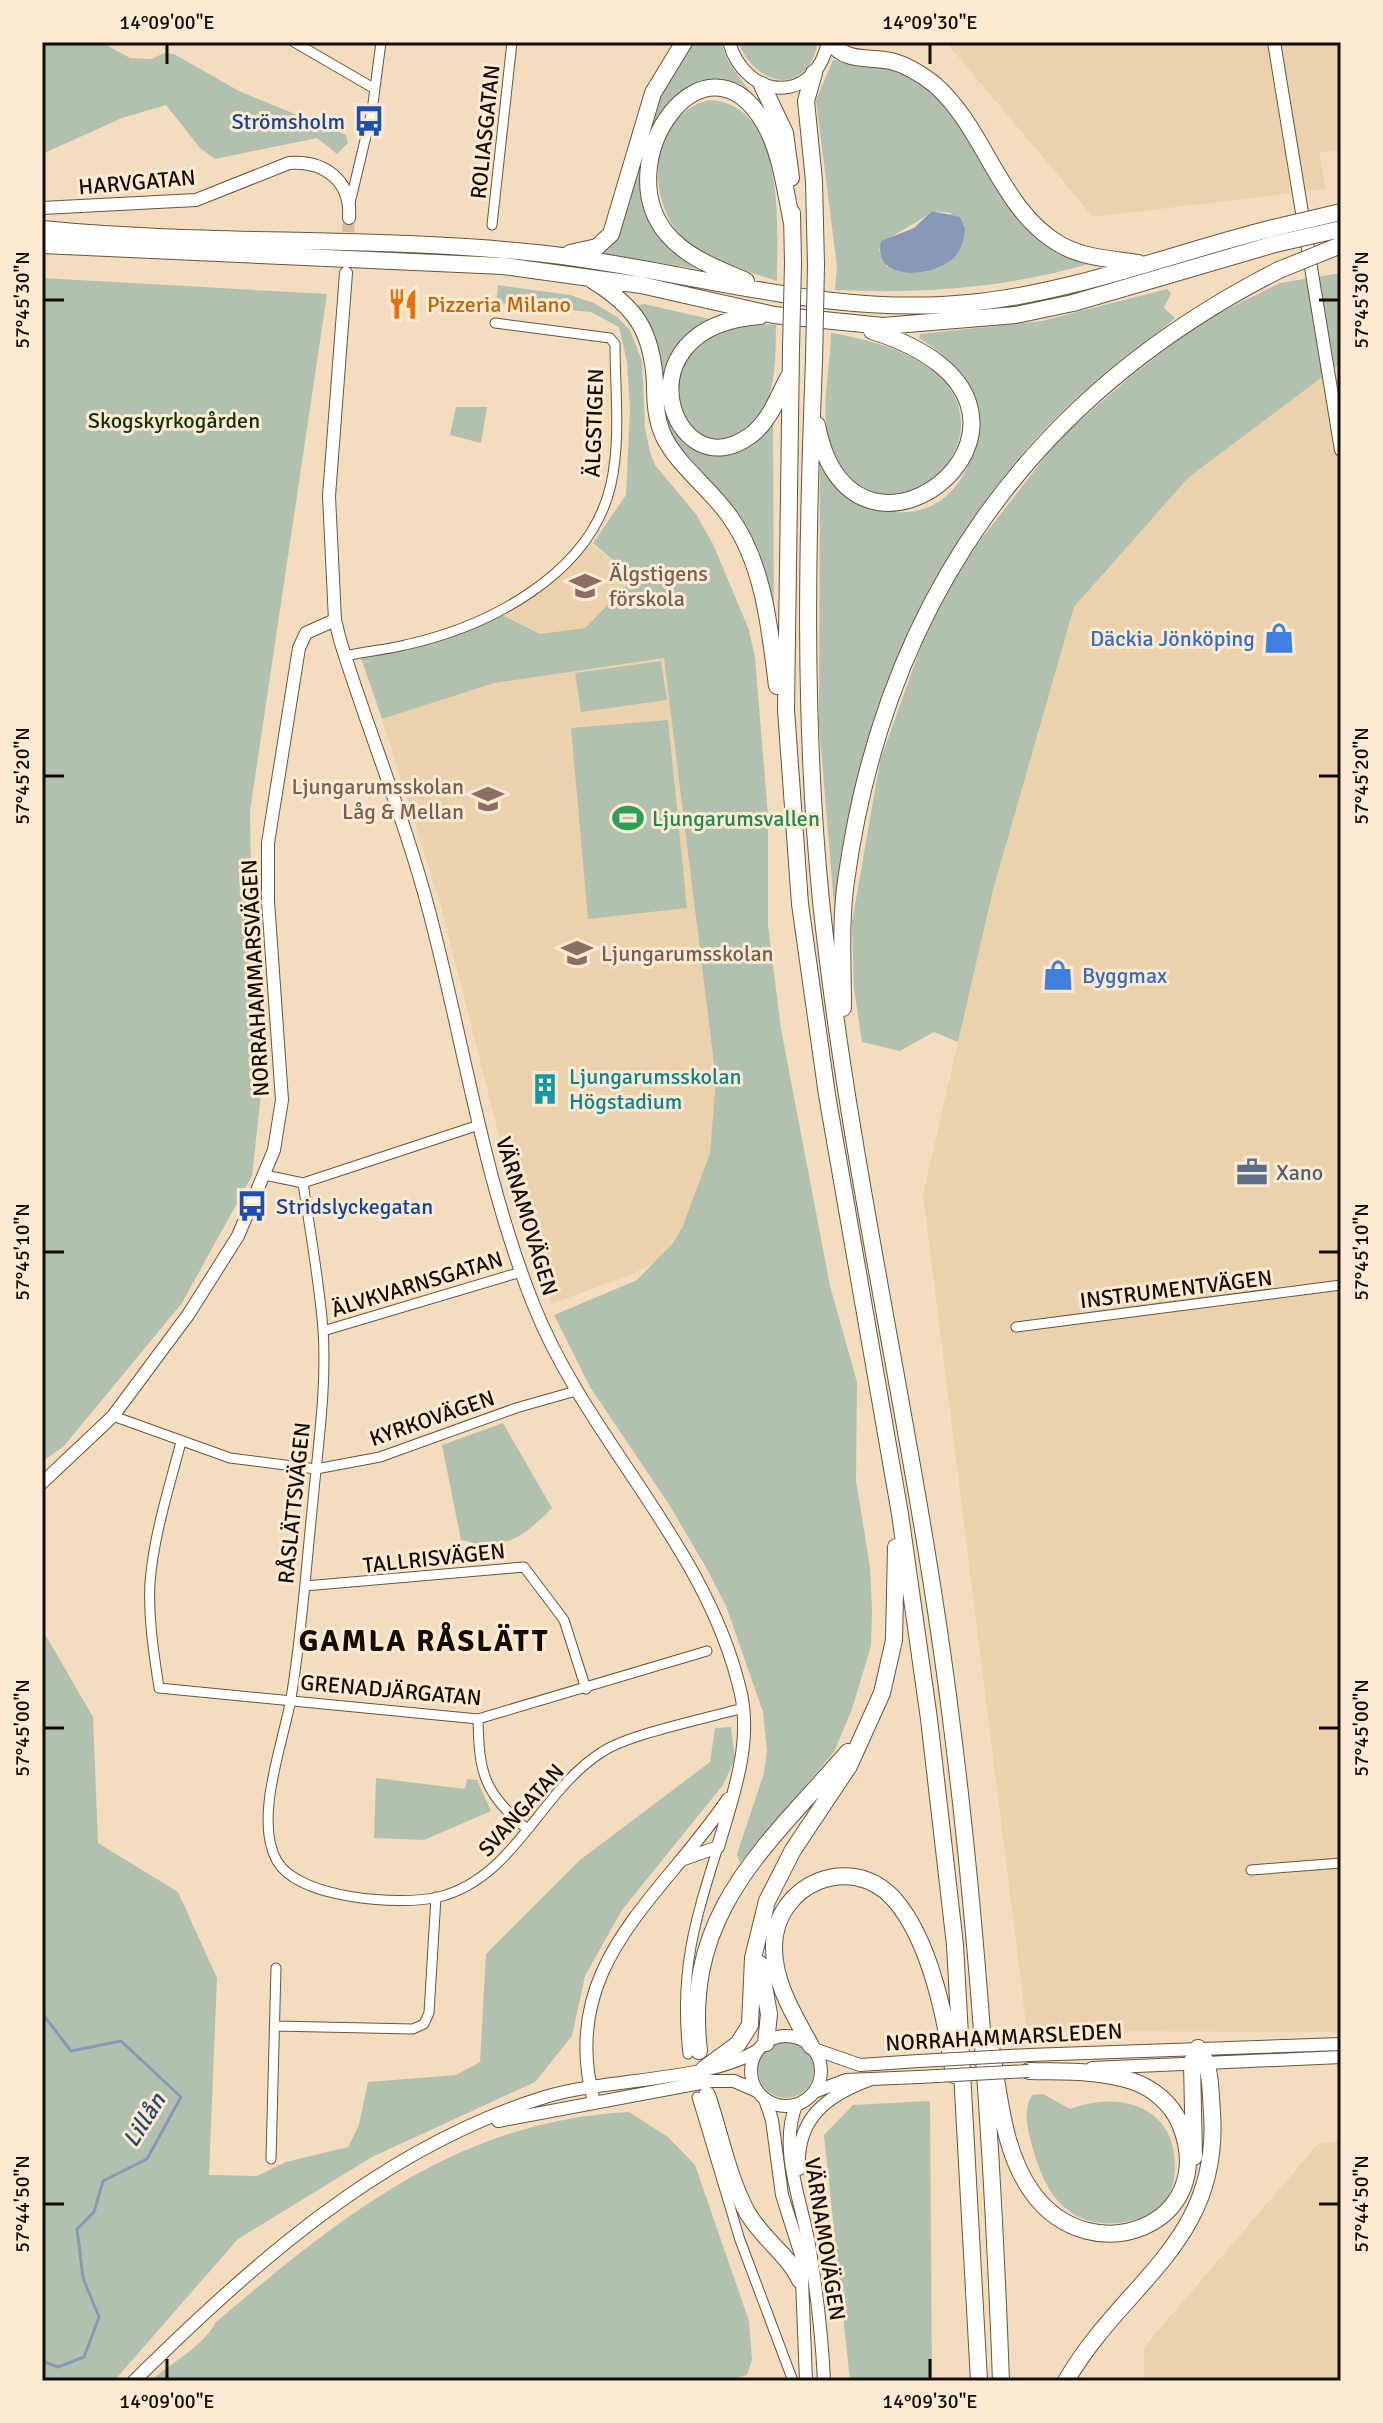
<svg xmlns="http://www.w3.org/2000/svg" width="1383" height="2423" font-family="Signika,sans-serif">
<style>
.built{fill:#ebd2ac}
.green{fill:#b2c1af;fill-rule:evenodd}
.water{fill:#869ab7}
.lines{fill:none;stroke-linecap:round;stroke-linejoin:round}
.stream{stroke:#869ab7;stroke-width:3}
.secondary-tunnel{stroke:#d1bea2;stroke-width:12;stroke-dasharray:12 6;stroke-linecap:butt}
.street-casing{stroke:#68563b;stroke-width:11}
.secondary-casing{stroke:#68563b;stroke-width:14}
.highway-casing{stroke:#68563b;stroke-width:18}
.street{stroke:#fff;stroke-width:9}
.secondary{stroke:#fff;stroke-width:12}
.highway{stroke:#fff;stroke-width:16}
.secondary-bridge-casing{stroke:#68563b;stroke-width:14;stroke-linecap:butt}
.highway-bridge-casing{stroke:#68563b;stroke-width:18;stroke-linecap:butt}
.secondary-bridge{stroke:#fff;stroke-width:12}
.highway-bridge{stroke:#fff;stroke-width:16}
.ticks{fill:none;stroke:#130c03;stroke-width:3}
.labels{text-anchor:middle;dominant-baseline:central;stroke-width:6;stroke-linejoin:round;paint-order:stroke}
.transit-label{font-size:22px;fill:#164399;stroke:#fcebd2;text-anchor:end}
.street-label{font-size:22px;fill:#130c03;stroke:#fcebd2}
.food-label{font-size:22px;fill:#c56008;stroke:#fcebd2;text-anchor:start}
.park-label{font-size:22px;fill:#0f3208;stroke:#fcebd2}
.education-label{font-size:22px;fill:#785e54;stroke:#fcebd2;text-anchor:start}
.shop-label{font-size:22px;fill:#366cbe;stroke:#fcebd2;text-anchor:end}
.leisure-label{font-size:22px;fill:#27864d;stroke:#fcebd2;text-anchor:start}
.culture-label{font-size:22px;fill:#0d838f;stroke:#fcebd2;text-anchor:start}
.service-label{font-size:22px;fill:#4e5e75;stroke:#fcebd2;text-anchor:start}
.water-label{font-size:24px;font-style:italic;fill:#29466f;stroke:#fcebd2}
.district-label{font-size:30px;font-weight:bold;letter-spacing:2px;fill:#130c03;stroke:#fcebd2}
.neatline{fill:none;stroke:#130c03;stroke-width:3}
.ticks-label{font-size:20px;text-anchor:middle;fill:#130c03}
</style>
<rect width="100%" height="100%" fill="#f3ddbe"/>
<!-- built -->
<path class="built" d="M946,42H1341V150L1319,153L1326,189L1093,217Z
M1341,363V2032L1027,2031L923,1194L993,890L1074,607L1189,477Z
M587,541L635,578L586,628L540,634L498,613L533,593Z
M665,656L717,1080L711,1152L683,1228L658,1260L633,1274L551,1304L507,1167L441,906L382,719L491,683Z
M1341,2141V2381H1144V2347L1318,2144Z"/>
<!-- green -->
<path class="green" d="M42,42H101L130,58L152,59L164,53L174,54L239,91L346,135L348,143L337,154L317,138L215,159L200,148L166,105L122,118L42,154Z
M691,42H721C730,77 761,96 775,129L760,107L690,88C644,113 625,187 656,231C668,248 689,259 706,270L601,254L615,239L653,106Z
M738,42H818C807,98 756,87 738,42Z
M833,60L887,69L907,76L937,97L956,118L1007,200L1092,263C1007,288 923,294 835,290L837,267L816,100ZM932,211L952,213L887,267L879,250C892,231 914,227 932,211Z
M709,100C787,104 777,226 777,281C746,270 705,262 682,237C644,197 650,115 709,100Z
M1341,273V363L1189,477L1074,607L993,890L958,1042L934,1032L900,1051L862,1042L854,989L852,922L880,761L925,635L958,569L1059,439L1131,376L1201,322L1280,283Z
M42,278L327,294L250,811L252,945L264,1066L252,1176L182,1303L64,1446L42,1462Z
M498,285L570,295L594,303L617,317L630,330L642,361L645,428L650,452L655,465L696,514L713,544L749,630L755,658L768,816V925L781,1029L830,1286L857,1382L856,1481L870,1567L872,1609L871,1646L852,1709L834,1752L740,1863L737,1854L764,1773L767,1751L763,1712L726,1606L708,1571L670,1506L590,1387L554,1315L637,1280L672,1244L682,1228L710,1153L716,1080L664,658L494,683L382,719L361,658L408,648L498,613L540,634L585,628L634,578L593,543L626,495L630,409L627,362L619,327L591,312L496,303Z
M1167,289L1171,293L1164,308L1175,318C1140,349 1101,375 1067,407C943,525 867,695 841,862C837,884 838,907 836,929L819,724L820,464C837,476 838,494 865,505C918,525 958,503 974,450C978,434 981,417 976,401C967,372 943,354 919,338L920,334L1042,321Z
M644,304L710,319C699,329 685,335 677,347C630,424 718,501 773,418L774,623L759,567L665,430L655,339L638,305Z
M752,323L776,325C775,369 778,415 733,436C722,441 710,444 698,437C664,416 675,363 701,341C716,328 733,326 752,323Z
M831,333C1094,375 886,589 832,448C818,414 831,368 831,333Z
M456,407H487L481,443L450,435Z
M661,661L667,700L581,712L575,673Z
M668,720L687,908L588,919L571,728Z
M503,1423L552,1508C523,1537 505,1552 461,1540L442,1445Z
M42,1629L93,1717L98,1843L178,1892L217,1978L209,2175L257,2176L286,2162L348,2147L359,2125L368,2082L456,2075L480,2062L486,1954L580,1860L710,1762L715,1728L731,1727L735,1759L723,1785L622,1910L585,1976L572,2036L535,2082L372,2157L238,2239L114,2381H42Z
M376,1778L465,1789L467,1779L477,1780L491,1811L424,1840L374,1838Z
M758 2070a28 28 0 1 1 56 0a28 28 0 1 1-56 0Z
M1043,2094L1070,2109C1126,2088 1183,2111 1174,2179C1168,2224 1100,2235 1069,2211C1047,2195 1038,2167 1031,2142C1027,2126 1023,2110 1032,2095Z
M930,2101L932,2381H850L824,2135L853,2105Z
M629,2112L668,2137L695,2165L749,2321L752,2360L747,2375L726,2381H151C172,2361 201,2349 216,2322C342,2216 457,2121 629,2112Z"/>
<!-- water -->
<path class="water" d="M932,211L960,217L965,229C964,238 962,247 957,254C940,278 871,284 881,241L914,228Z"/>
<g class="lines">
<!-- stream -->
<path class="stream" d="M42,1668V1679
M42,2013L71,2051L121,2041L181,2097L147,2159L103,2181L94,2212L77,2229L83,2278L99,2317L84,2357L58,2367L42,2361"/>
<!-- secondary-tunnel -->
<path class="secondary-tunnel" d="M347,250L349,218"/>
<defs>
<path id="street" d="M294,42L375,89
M350,203L372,111L381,42
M492,225L512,42
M346,656C365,651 386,650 405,645C487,627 591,575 611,484C621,439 615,390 615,344L610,338L495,323
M265,1175L303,1183C310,1231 319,1280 323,1329C327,1386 318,1445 313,1501C306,1567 302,1633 291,1698C284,1741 253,1819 277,1861C299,1899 400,1906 439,1897C515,1878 540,1791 602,1752C629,1734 708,1718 743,1708
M303,1183L479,1125
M1016,1327L1341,1285
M323,1331L521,1272
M113,1416L230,1458L316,1469L380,1457L516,1408L576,1391
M181,1442C169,1488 154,1534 150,1582C148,1618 154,1654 159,1688L478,1719L707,1651
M305,1586L524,1567L564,1620L586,1689
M478,1719C479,1774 484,1793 527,1829
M1251,1870L1341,1863
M275,2026L413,2029L424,2024L429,2013L436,1897
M688,2054C679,1973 694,1923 718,1847
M697,2097L740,2240L793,2381
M271,2159L276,1968"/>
<path id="secondary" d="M729,42C746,101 815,105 828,42
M1274,42L1341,450
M42,208L196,200L289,163C324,160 352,181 349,218
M346,273L329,496L335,620L340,640C368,731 405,819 429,911C464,1043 483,1179 534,1306C589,1443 708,1547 741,1694C752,1746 732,1798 718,1847L684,1859
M42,1483L113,1416L188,1315L238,1236L274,1150L282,1100L268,901V843L299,648L306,633L335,620
M751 2071a35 35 0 1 1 70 0a35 35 0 1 1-70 0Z
M814,2049L860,2065L919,2061
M1029,2055L1341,2044
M1092,2068L1341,2057
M814,2092L846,2080L919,2077
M765,2099L772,2120L782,2195L801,2255L806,2381
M594,2102C557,1965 660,1900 728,1799
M796,2105C778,2151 803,2204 810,2251C817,2294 822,2338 824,2381
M498,2121L711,2081H734L757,2091
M799,2169C796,2119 826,2096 869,2080
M134,2381C253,2264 382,2147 545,2097C607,2078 707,2082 758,2050"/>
<path id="highway" d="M831,42C846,63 868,56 891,61C907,65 921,74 934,84C986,129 1000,211 1061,245C1084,258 1113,259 1138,263
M814,73L806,101L814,181L816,265
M762,85L785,133L791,178
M792,213L793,263
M42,229C212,246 384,235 554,255C693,272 828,317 969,303C1073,293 1173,253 1273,228
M42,245L503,266L641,285L774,315L883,326L1016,315L1073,303L1275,244
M570,253L597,247L611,234L653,93L684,42
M592,280C636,307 652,331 655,383C655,402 656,420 664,437C679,467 711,489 730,517C764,564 770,630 777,686
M746,281C719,269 687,258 667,234C607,162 704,22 764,123C781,152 785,190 792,223
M760,316C614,326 673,494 751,435C769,422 778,397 788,378
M791,349L786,710L800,904L827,1095L900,1514L929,1719L955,1945L979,2381
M814,361C807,542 803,721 821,901C850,1176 917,1445 951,1719C979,1938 993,2160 1001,2381
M817,425C853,616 1109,405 872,331
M843,1008C843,966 840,923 846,881C884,604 1030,396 1279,270
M760,1964L769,2014L766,2043
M990,2041C999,2090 1002,2151 1032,2192C1091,2275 1221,2224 1180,2124C1172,2104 1153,2088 1132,2081C1099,2070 1064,2072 1029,2071
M811,2046C794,2015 773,1982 774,1945C776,1884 850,1852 893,1898C931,1940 946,2021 954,2075
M699,2051C683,1912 765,1848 848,1752
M704,2069L738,2044L750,2025L753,1958L767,1901L793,1850L849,1766L882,1693L894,1640L896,1547
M707,2095C720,2133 728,2177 747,2212C762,2239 787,2253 800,2280
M1194,2157L1192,2062L1198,2048
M1066,2381C1123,2282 1221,2243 1212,2112C1210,2089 1212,2067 1198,2048"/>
</defs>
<!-- street casing -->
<use href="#street" class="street-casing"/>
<!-- secondary casing -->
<use href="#secondary" class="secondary-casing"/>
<!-- highway casing -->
<use href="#highway" class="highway-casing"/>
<!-- street -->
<use href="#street" class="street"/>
<!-- secondary -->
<use href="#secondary" class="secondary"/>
<!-- highway -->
<use href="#highway" class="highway"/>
<defs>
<path id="secondary-bridge" d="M919,2061L1029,2055
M919,2077L1029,2071"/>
<path id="highway-bridge" d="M1273,228L1341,212
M1275,244L1341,229
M1279,270L1341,245
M791,349L793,263
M814,361L816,265"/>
</defs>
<!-- secondary-bridge casing -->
<use href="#secondary-bridge" class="secondary-bridge-casing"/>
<!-- highway-bridge casing -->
<use href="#highway-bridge" class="highway-bridge-casing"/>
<!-- secondary-bridge -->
<use href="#secondary-bridge" class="secondary-bridge"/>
<!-- highway-bridge -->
<use href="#highway-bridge" class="highway-bridge"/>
</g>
<!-- ticks -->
<path class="ticks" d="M167,44V64M930,44V64M44,300H64M1319,300H1339M44,776H64M1319,776H1339M44,1252H64M1319,1252H1339M44,1728H64M1319,1728H1339M44,2204H64M1319,2204H1339M167,2359V2379M930,2359V2379"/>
<!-- icons -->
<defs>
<symbol id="bus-bare" viewBox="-9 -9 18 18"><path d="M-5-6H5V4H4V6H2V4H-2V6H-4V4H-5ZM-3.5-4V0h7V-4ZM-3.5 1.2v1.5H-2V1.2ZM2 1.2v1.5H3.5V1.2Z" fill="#1a4fb4" stroke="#fcebd2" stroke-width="2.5" paint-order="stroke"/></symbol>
<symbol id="restaurant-bare" viewBox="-9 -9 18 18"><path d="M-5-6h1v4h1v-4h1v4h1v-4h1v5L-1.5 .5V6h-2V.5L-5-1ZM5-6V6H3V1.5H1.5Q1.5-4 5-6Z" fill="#e8710a" stroke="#fcebd2" stroke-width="2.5" paint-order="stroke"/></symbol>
<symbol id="school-bare" viewBox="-9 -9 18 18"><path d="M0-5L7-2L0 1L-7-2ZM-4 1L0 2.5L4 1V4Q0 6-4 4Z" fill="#8d6e63" stroke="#fcebd2" stroke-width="2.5" paint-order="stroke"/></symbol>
<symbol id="shop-bare" viewBox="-9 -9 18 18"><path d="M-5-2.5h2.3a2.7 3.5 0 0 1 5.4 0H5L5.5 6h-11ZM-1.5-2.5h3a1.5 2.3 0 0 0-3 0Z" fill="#3f7fe0" stroke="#fcebd2" stroke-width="2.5" paint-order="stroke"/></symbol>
<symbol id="stadium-bare" viewBox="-9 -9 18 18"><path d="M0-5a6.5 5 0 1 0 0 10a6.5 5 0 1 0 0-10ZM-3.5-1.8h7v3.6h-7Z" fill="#2e9e5b" stroke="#fcebd2" stroke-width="2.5" paint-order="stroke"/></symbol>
<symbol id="building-bare" viewBox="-9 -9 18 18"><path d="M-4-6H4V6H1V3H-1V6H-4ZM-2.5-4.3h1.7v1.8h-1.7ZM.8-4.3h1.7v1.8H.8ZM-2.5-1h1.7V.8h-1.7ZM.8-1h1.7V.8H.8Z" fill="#0f9aa8" stroke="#fcebd2" stroke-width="2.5" paint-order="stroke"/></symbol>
<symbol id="office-bare" viewBox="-9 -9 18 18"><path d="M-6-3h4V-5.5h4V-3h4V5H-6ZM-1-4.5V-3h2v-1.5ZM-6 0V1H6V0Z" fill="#5c6f8a" stroke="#fcebd2" stroke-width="2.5" paint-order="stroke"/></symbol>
</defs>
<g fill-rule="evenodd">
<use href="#bus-bare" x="347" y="99" width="44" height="44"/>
<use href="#restaurant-bare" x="381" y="282" width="44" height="44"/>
<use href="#school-bare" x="563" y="564" width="44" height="44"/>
<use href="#shop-bare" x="1257" y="616" width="44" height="44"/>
<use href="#school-bare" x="466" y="777" width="44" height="44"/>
<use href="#stadium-bare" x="606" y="796" width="44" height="44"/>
<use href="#school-bare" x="555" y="931" width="44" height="44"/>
<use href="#shop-bare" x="1036" y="953" width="44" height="44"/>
<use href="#building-bare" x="523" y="1067" width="44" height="44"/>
<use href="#office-bare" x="1230" y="1150" width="44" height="44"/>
<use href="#bus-bare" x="230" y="1184" width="44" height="44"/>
</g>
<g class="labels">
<!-- transit labels -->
<g class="transit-label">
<text x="345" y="121">Strömsholm</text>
<text x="276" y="1206" text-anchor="start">Stridslyckegatan</text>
</g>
<!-- street labels -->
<g class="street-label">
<text transform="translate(485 132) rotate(-84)">ROLIASGATAN</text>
<text transform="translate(137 182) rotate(-5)">HARVGATAN</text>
<text transform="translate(594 423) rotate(-88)">ÄLGSTIGEN</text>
<text transform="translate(255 978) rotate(-93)">NORRAHAMMARSVÄGEN</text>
<text transform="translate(527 1216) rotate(73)">VÄRNAMOVÄGEN</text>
<text transform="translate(417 1284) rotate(-17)">ÄLVKVARNSGATAN</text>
<text transform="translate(1176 1289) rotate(-7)">INSTRUMENTVÄGEN</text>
<text transform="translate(432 1418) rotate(-19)">KYRKOVÄGEN</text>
<text transform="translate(294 1503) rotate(-84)">RÅSLÄTTSVÄGEN</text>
<text transform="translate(434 1558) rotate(-6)">TALLRISVÄGEN</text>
<text transform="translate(391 1690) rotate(5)">GRENADJÄRGATAN</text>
<text transform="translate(521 1810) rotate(-48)">SVANGATAN</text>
<text transform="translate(1004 2037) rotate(-3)">NORRAHAMMARSLEDEN</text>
<text transform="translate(825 2239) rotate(81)">VÄRNAMOVÄGEN</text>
</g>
<!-- food labels -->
<g class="food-label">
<text x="427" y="304">Pizzeria Milano</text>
</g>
<!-- park labels -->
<g class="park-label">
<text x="174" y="420">Skogskyrkogården</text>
</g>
<!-- education labels -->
<g class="education-label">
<text x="609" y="573">Älgstigens<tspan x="609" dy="25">förskola</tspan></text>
<text x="464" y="786" text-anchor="end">Ljungarumsskolan<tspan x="464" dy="25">Låg &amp; Mellan</tspan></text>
<text x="601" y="953">Ljungarumsskolan</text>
</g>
<!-- shop labels -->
<g class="shop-label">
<text x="1255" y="638">Däckia Jönköping</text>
<text x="1082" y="975" text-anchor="start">Byggmax</text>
</g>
<!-- leisure labels -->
<g class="leisure-label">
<text x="652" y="818">Ljungarumsvallen</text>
</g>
<!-- culture labels -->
<g class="culture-label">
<text x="569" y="1076">Ljungarumsskolan<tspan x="569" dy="25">Högstadium</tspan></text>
</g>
<!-- service labels -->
<g class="service-label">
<text x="1276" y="1172">Xano</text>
</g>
<!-- water labels -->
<g class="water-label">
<text transform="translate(144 2120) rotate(-58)">Lillån</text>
</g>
<!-- district labels -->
<g class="district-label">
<text x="424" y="1641">GAMLA RÅSLÄTT</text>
</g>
</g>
<!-- border -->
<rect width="1383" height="2423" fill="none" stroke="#fcebd2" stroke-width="88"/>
<rect x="44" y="44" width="1295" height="2335" class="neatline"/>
<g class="ticks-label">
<text x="167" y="29">14°09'00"E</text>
<text x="930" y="29">14°09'30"E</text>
<text transform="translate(22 300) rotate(-90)" y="7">57°45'30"N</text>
<text transform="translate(1361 300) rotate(-90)" y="7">57°45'30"N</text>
<text transform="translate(22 776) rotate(-90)" y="7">57°45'20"N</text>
<text transform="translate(1361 776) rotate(-90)" y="7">57°45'20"N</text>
<text transform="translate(22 1252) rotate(-90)" y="7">57°45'10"N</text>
<text transform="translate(1361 1252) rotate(-90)" y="7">57°45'10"N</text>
<text transform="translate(22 1728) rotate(-90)" y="7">57°45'00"N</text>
<text transform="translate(1361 1728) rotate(-90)" y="7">57°45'00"N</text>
<text transform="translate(22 2204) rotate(-90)" y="7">57°44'50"N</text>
<text transform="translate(1361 2204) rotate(-90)" y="7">57°44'50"N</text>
<text x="167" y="2408">14°09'00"E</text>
<text x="930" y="2408">14°09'30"E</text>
</g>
</svg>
